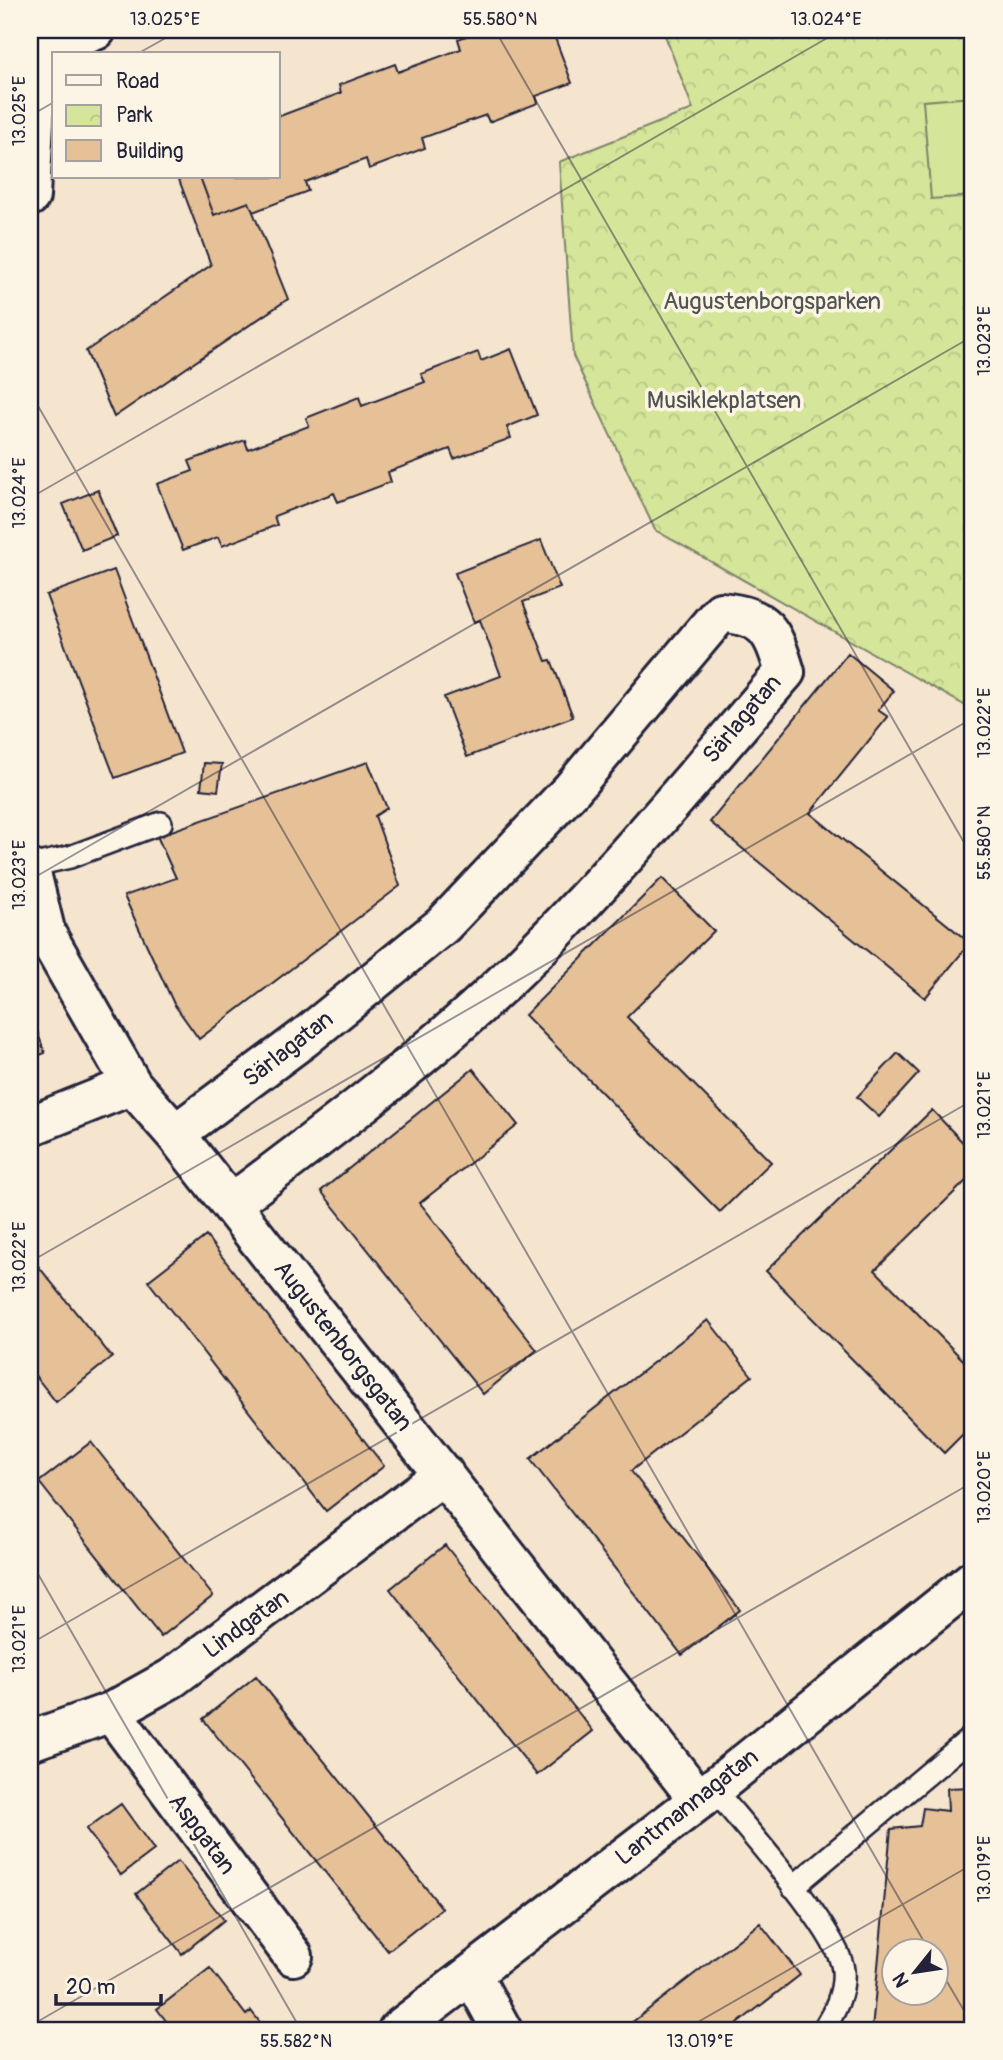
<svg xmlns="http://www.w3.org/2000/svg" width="1003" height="2060" font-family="Pangolin,sans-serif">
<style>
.park{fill:url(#park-crowns);stroke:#7c846a;stroke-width:2}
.pitch{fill:#d5e599;stroke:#7c846a;stroke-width:2}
.building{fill:#e6c197;stroke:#22223b;stroke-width:2;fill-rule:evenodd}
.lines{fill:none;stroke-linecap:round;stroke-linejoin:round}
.lane-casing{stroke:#22223b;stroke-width:26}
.street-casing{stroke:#22223b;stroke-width:44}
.secondary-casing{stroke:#22223b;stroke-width:44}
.lane{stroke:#fcf5e5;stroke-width:21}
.street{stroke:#fcf5e5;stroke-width:38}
.secondary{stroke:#fcf5e5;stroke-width:38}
.ticks{fill:none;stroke:#22223b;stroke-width:2;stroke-opacity:0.45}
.labels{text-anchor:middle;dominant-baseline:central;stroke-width:7;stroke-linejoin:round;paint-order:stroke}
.park-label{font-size:24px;fill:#4f5352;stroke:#fcf5e5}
.street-label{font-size:24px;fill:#22223b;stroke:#fcf5e5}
.neatline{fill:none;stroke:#22223b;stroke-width:2.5}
.ticks-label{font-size:18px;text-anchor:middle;fill:#22223b}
</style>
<defs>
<pattern id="park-crowns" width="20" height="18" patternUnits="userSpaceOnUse" patternTransform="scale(1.75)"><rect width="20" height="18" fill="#d5e599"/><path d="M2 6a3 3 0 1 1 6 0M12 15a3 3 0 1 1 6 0" fill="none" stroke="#b7c485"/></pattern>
</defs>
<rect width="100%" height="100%" fill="#f5e5ce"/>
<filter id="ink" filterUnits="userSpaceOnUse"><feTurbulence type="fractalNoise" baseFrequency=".0143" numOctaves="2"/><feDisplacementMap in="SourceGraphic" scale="14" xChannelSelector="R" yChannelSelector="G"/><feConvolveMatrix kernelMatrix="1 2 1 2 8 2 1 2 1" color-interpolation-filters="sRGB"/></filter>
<g filter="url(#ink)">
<!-- park -->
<path class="park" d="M663,30H973V710L655,530L573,356L559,162L693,109Z"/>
<!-- pitch -->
<path class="pitch" d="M973,97V196L931,199L923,101Z"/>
<!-- building -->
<path class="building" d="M482,30H552L572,83L536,96L538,103L489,122L486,115L422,138L425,148L369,169L366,159L305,182L308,191L253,212L249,202L214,215L200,177H278V111L280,116L341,93L339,85L395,64L398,72L461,49L458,39Z
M178,177H200L214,215L249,202L288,299L114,417L86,351L211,265Z
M511,349L537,415L507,427L511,438L454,459L450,449L388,472L391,482L338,502L334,493L274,516L277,525L222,546L218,537L183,550L157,484L193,471L189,461L245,440L248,449L309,426L306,418L359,397L362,406L425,382L421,374L478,352L481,361Z
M98,490L117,536L82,550L63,504Z
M541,540L560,588L523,602L546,661L551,660L573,717L467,757L444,697L501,676L480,620L474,622L455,573Z
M114,570L182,753L115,778L46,595Z
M848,653L894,691L878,710L888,717L810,813L970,943L925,998L710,822Z
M368,762L387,808L375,816L400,886L199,1039L174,1004L124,896L176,878L157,836Z
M204,763L222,764L218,791L201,789Z
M662,878L714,931L627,1017L771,1162L720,1212L525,1015Z
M30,1012L45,1053L30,1059Z
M898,1053L919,1073L879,1117L857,1097Z
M473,1069L518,1125L420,1203L537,1350L483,1394L321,1191Z
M932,1110L973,1153V1174L875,1270L973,1370V1424L944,1453L766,1271Z
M206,1236L384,1466L326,1511L148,1281Z
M30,1256L112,1357L56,1402L30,1369Z
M708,1320L752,1376L631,1471L740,1610L682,1655L530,1459Z
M91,1442L213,1596L161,1637L39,1482Z
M445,1545L593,1731L537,1775L390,1589Z
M256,1676L442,1908L388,1951L203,1719Z
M973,1787V2030H872L891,1829L920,1826L923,1808L948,1811L947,1788ZM894,1952H936V1994H894Z
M121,1804L154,1850L121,1875L86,1829Z
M178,1861L224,1920L182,1954L136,1894Z
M760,1923L800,1975L729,2030H628L626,2027Z
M210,1968L246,2015L251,2011L266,2030H165L170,2026L157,2009Z"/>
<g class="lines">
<defs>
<path id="lane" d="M30,866L70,857L161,823
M713,1788C741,1823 840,1932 843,1970C845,1993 834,2013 823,2030
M793,1887L973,1736"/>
<path id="street" d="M30,55L96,30
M30,196L39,30
M30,869L46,934L132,1085L175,1134L699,1800
M30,1126L132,1085
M175,1134L304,1038L443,925L572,789L721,612C767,617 772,630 785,672C692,779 603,889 499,987C415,1066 323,1135 231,1204
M111,1712L293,1956
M30,1741L111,1712L172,1678L444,1474
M472,1975L502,2030"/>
<path id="secondary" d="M398,2030L699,1800L973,1580"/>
</defs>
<!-- lane casing -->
<use href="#lane" class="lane-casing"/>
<!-- street casing -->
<use href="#street" class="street-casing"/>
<!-- secondary casing -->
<use href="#secondary" class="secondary-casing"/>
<!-- lane -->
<use href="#lane" class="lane"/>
<!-- street -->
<use href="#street" class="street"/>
<!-- secondary -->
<use href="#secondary" class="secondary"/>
</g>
</g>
<!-- ticks -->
<path class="ticks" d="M495,30L973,858M137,54L180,30M30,116L54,102M30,392L930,1952M30,498L841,30M30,880L973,336M30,1262L973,718M30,1560L301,2030M30,1644L973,1100M936,1963L973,2026M30,2026L973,1482M684,2030L973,1864"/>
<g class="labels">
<!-- park labels -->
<g class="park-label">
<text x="772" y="301">Augustenborgsparken</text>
<text x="724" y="400">Musiklekplatsen</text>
</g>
<!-- street labels -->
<g class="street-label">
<text transform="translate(742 719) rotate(-50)">Särlagatan</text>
<text transform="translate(288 1049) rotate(-38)">Särlagatan</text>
<text transform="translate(343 1346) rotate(52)">Augustenborgsgatan</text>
<text transform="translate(246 1624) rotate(-36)">Lindgatan</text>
<text transform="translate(687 1807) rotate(-38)">Lantmannagatan</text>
<text transform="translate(202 1834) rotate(53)">Aspgatan</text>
</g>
</g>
<!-- margin -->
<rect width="1003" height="2060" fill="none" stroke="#fcf5e5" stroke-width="77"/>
<!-- legend -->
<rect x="52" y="52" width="228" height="126" fill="#fcf5e5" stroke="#a5a1a1" stroke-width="2"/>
<rect x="66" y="75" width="35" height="10" fill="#fcf5e5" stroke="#a5a1a1" stroke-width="2"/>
<text x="116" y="88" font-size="21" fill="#22223b">Road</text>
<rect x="66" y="105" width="35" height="21" fill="url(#park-crowns)" stroke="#a5a1a1" stroke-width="2"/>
<text x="116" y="122" font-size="21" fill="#22223b">Park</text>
<rect x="66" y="140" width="35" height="21" fill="#e6c197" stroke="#a5a1a1" stroke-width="2"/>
<text x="116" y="158" font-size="21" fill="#22223b">Building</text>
<!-- north arrow -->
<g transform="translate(915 1972) rotate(240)"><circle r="33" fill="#fcf5e5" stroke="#a5a1a1" stroke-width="2"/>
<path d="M0-5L12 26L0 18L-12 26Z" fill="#22223b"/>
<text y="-10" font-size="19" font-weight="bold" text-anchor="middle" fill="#22223b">N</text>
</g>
<!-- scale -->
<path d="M56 1994v10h105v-10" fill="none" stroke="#22223b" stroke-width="3.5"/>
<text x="66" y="1994" font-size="21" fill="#22223b" stroke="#fcf5e5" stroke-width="5" paint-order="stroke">20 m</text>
<rect x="38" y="38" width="926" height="1984" class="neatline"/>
<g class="ticks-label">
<text x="165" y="25">13.025°E</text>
<text x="500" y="25">55.580°N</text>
<text x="826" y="25">13.024°E</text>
<text transform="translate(19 111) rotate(-90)" y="6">13.025°E</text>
<text transform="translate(984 341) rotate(-90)" y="6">13.023°E</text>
<text transform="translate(19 493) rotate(-90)" y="6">13.024°E</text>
<text transform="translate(984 723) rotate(-90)" y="6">13.022°E</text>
<text transform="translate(984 843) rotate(-90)" y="6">55.580°N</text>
<text transform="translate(19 875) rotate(-90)" y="6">13.023°E</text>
<text transform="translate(984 1105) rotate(-90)" y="6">13.021°E</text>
<text transform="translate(19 1257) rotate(-90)" y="6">13.022°E</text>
<text transform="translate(984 1487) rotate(-90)" y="6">13.020°E</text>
<text transform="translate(19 1639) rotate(-90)" y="6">13.021°E</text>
<text transform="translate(984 1869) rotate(-90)" y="6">13.019°E</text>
<text x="296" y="2047">55.582°N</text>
<text x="700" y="2047">13.019°E</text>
</g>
</svg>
